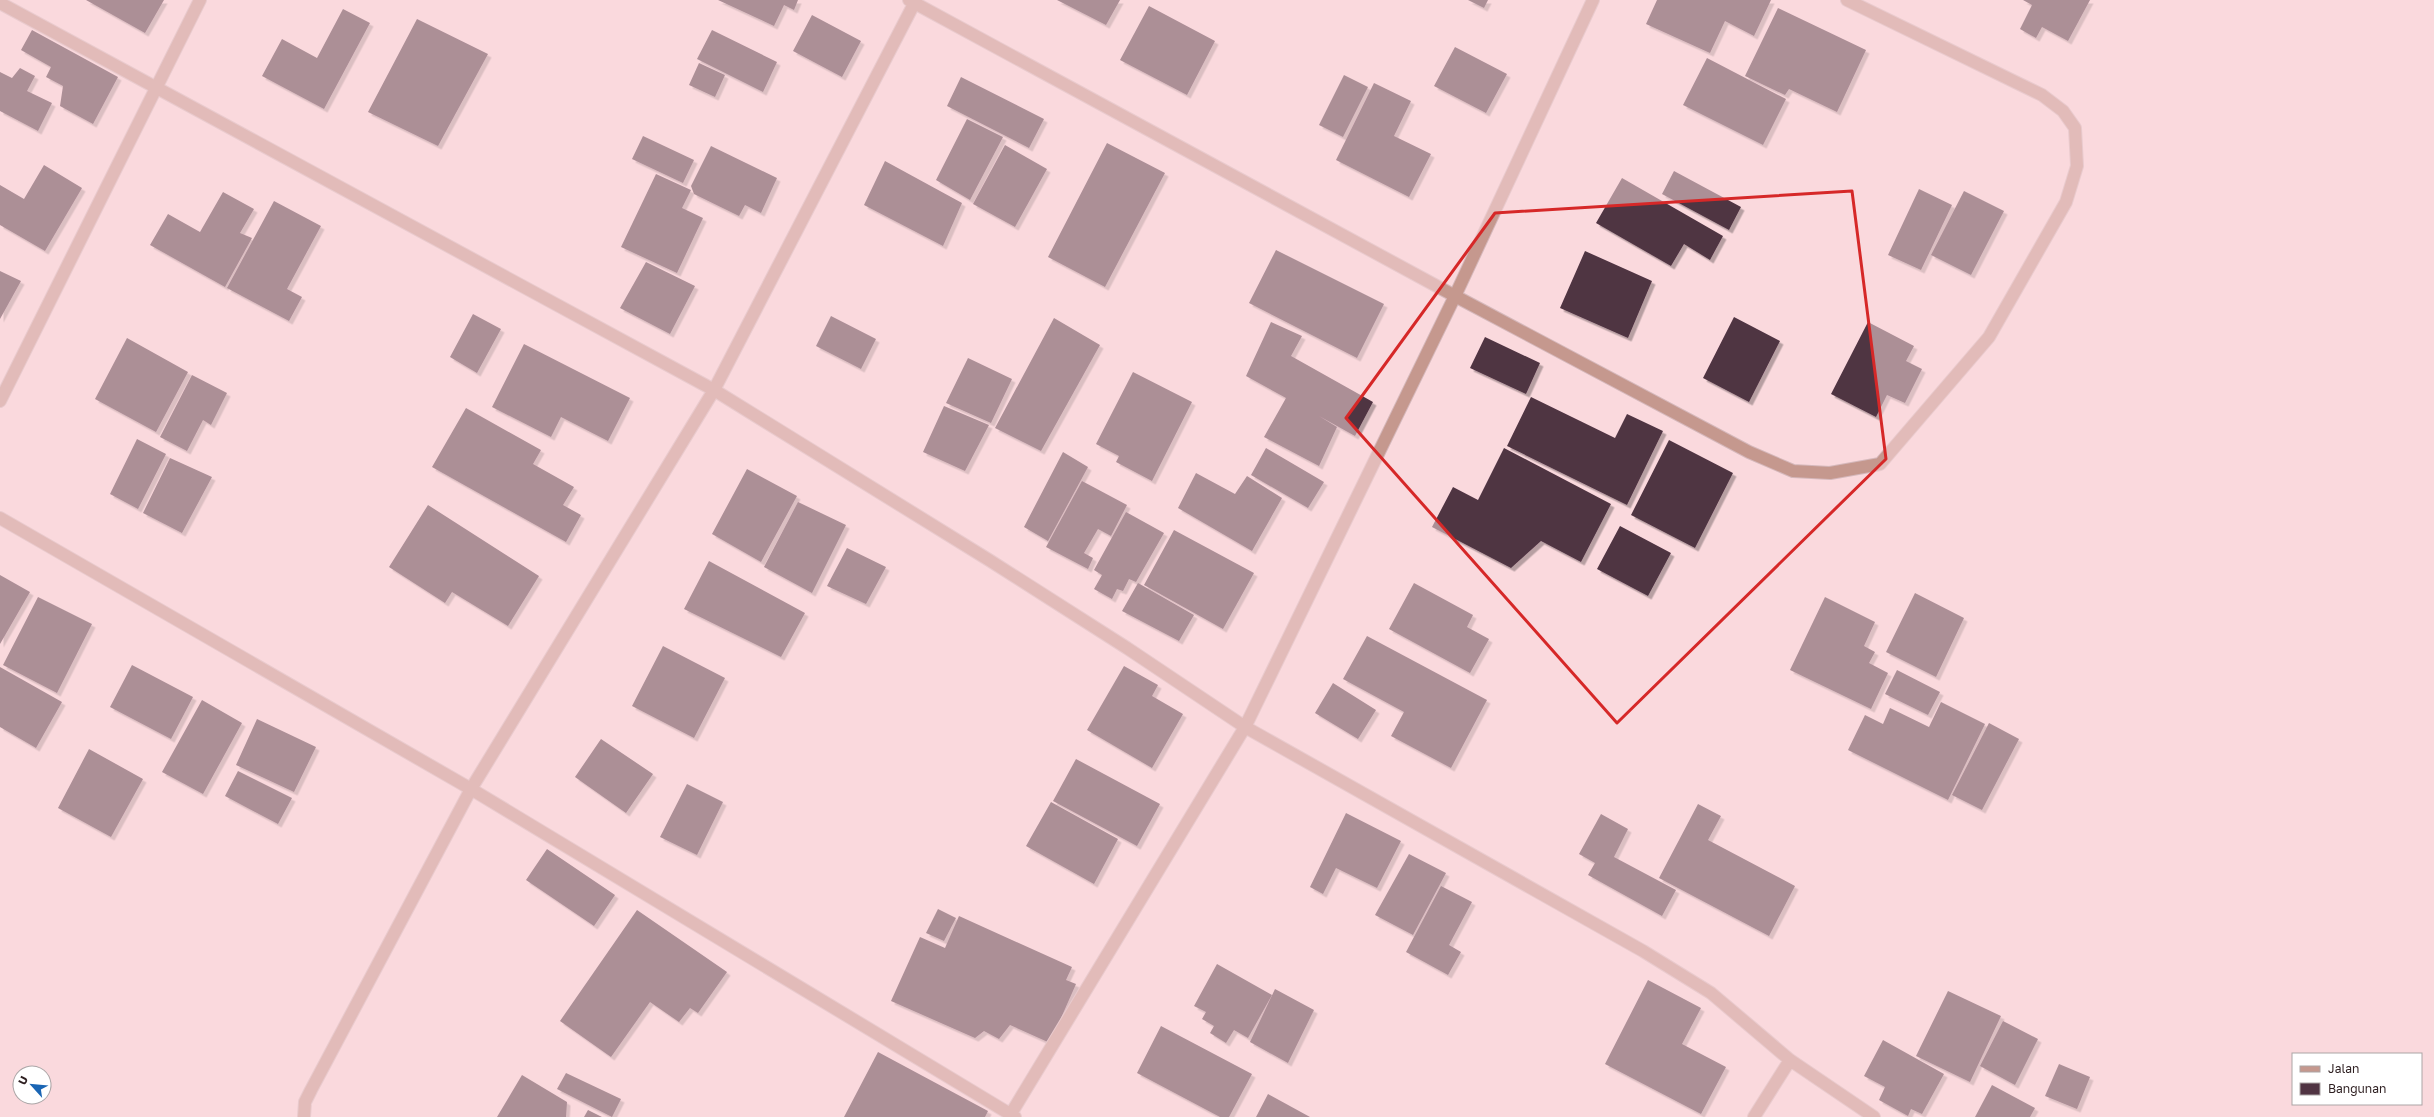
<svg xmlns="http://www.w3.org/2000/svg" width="2434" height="1117" font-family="'Golos Text',sans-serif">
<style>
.building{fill:#503443;filter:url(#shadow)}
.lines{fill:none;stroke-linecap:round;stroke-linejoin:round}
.street-casing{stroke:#d5b8bb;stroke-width:14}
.street{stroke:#c5988e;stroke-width:12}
.marked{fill:none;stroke:#d62828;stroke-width:3;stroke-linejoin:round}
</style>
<defs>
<filter id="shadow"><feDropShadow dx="3.5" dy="3.5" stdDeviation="0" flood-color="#0004"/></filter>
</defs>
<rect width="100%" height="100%" fill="#fad9dd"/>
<!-- building -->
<path class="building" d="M86,0H164L145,33Z
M718,0H798L794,10L784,5L774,26Z
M1057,0H1120L1106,25Z
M1468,0H1488L1484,8Z
M1657,0H1771L1754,36L1725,21L1710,53L1646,24Z
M2023,0H2090L2068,41L2042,27L2036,38L2020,29L2032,5Z
M1149,6L1215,41L1187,95L1120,60Z
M1778,8L1866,50L1837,112L1789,89L1785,95L1745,76Z
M343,9L370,23L324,109L262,76L282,39L317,58Z
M812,15L861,41L842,77L793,51Z
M417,19L488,54L438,146L368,112Z
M32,30L118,77L93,124L60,106L63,86L46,77L51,67L21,50Z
M712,30L777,62L763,92L697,59Z
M1455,47L1507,74L1486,113L1434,86Z
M1707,58L1786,99L1763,145L1683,105Z
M699,63L725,75L715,97L689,85Z
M20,68L35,76L27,91L52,103L38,131L0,111V72L12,78Z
M1344,75L1368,87L1343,137L1319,125Z
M961,77L1044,119L1029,148L947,106Z
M1374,83L1411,101L1394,136L1431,154L1409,197L1336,160Z
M967,119L1003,137L970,200L936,180Z
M643,136L694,160L683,183L632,159Z
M1107,143L1165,173L1105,287L1048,257Z
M1005,145L1047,169L1015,227L973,204Z
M711,146L777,178L761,213L745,205L739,216L694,194L691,186Z
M885,161L962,203L943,246L864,205Z
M44,165L82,188L45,251L0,225V185L24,199Z
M1674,171L1741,207L1729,230L1662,194Z
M656,174L691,190L682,208L703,218L677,273L621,247Z
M1622,178L1723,236L1710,260L1684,244L1671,266L1596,223Z
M1919,189L1952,205L1921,270L1888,255Z
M1964,191L2004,211L1971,275L1931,255Z
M223,192L254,209L240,233L252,238L225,287L150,245L168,214L200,232Z
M274,201L321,226L287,289L302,297L289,321L227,288Z
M1276,250L1384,304L1357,358L1249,303Z
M1585,251L1652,281L1628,338L1560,308Z
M646,262L695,286L670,334L620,308Z
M0,271L21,281L0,319Z
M473,314L501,329L477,373L450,357Z
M831,316L876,339L861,369L816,346Z
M1734,317L1780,341L1749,402L1703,378Z
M1054,318L1100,345L1041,451L995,428Z
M1271,322L1302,336L1291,356L1373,402L1355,436L1319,416L1337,427L1319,466L1264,437L1286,398L1246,376Z
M1868,322L1914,346L1906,361L1922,369L1905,403L1887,395L1876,417L1831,394Z
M1485,337L1540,363L1526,394L1470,368Z
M127,338L188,372L156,432L95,399Z
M524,344L630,398L608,441L561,417L551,437L492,407Z
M968,358L1012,379L991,423L946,403Z
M1133,372L1192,402L1152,481L1116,462L1119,456L1096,444Z
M192,375L227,393L211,425L203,420L187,451L160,437Z
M1531,397L1615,438L1627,414L1663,431L1627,505L1507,446Z
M944,406L989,425L965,471L923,452Z
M466,408L541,450L533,464L574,487L563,505L581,515L566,542L432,467Z
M137,439L166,454L138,509L110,494Z
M1669,440L1733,473L1695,548L1631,515Z
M1266,448L1324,482L1308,508L1251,475Z
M1504,448L1611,504L1581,562L1541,541L1511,568L1432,527L1453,487L1478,500Z
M1063,452L1088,467L1048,541L1024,527Z
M170,458L212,477L182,533L143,513Z
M747,469L797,496L761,562L712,534Z
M1196,473L1235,494L1247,476L1282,498L1252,551L1178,508Z
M1082,481L1127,505L1111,536L1098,529L1084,553L1093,558L1088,569L1046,547Z
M798,502L846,525L812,593L764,567Z
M428,505L539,576L508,626L452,592L445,603L389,567Z
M1126,512L1164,533L1136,582L1129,579L1123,591L1117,589L1112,599L1094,589L1102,575L1094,570Z
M1620,526L1671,553L1648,596L1597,569Z
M1174,530L1254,573L1223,629L1144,585Z
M847,548L886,567L866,604L827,586Z
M709,561L805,613L781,657L684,609Z
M0,575L30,592L0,644Z
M1138,583L1194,615L1179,641L1122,611Z
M1414,583L1473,615L1467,627L1489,639L1470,673L1389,629Z
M1915,593L1964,618L1936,677L1886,652Z
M38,597L92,624L57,693L3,665Z
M1825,597L1875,622L1864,646L1875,652L1869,663L1888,673L1871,709L1790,670Z
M1367,636L1487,700L1451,768L1391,736L1404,712L1343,679Z
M663,646L725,678L694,738L632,706Z
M132,665L193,697L171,739L110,707Z
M1124,666L1158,685L1152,696L1183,714L1152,768L1087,730Z
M0,667L62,702L36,748L0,727Z
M1897,670L1940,692L1928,715L1885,694Z
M1333,683L1376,710L1358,739L1315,713Z
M202,700L242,723L203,794L162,772Z
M1941,702L1985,724L1948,800L1848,750L1865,715L1883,724L1890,708L1929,727Z
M257,719L316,747L294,792L236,765Z
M1989,723L2019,739L1982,810L1952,795Z
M601,739L653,774L626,813L575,777Z
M89,749L143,779L111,837L58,808Z
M1076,759L1160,804L1137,846L1053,801Z
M238,771L292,798L278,824L225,796Z
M687,784L723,802L697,855L660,837Z
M1051,802L1118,839L1094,884L1026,846Z
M1698,804L1721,816L1708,840L1795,886L1769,936L1659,878Z
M1346,813L1401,841L1377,888L1336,868L1323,894L1310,887Z
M1601,814L1628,829L1614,857L1676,890L1662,916L1588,875L1595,863L1579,854Z
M547,849L615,895L594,926L526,880Z
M1409,854L1446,873L1413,935L1375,915Z
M1441,886L1472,902L1449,945L1461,952L1448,975L1406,952Z
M938,909L956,918L944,941L926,933Z
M637,910L727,972L698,1013L690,1008L679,1022L650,1002L611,1057L560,1021Z
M959,916L1072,967L1066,980L1076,984L1050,1043L1010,1025L999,1039L984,1031L975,1038L891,1001L920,937L945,948Z
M1217,964L1272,995L1248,1038L1234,1030L1226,1043L1210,1033L1214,1026L1202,1019L1206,1012L1194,1006Z
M1648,980L1701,1008L1682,1044L1726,1067L1701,1114L1605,1064Z
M1275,989L1314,1010L1288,1063L1250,1042Z
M1948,991L2001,1016L1970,1082L1916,1056Z
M2003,1021L2038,1039L2015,1085L1980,1066Z
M1161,1026L1252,1074L1229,1117H1220L1137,1073Z
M1883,1040L1944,1074L1922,1114L1911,1109L1908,1116L1879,1100L1885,1087L1864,1076Z
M878,1052L988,1111L985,1117H844Z
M2059,1064L2090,1077L2077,1109L2045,1096Z
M566,1073L621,1099L612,1117L557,1089Z
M522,1075L567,1102L566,1117H497Z
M1992,1085L2035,1108L2030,1117H1975Z
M1268,1094L1310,1117H1256Z
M588,1110L602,1117H584Z"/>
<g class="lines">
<defs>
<path id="street" d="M909,0L1455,296L1749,452L1793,471L1830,473L1880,464L1989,337L2066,202L2077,166L2075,128L2063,111L2042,95L1847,0
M0,3L714,390L989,560L1127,648L1245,727L1643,951L1711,993L1790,1060L1874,1117
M0,401L200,0
M0,518L471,789L1015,1117
M304,1117L305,1102L311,1090L471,789L714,390L916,0
M1009,1117L1245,727L1455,296L1593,0
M1754,1117L1790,1060"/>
</defs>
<!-- street casing -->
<use href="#street" class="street-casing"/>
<!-- street -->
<use href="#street" class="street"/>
</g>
<!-- marked area -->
<path d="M0 0H2434V1117H0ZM1852,191L1886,459L1617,723L1346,418L1495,213Z" fill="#fad9dd" fill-opacity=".55" fill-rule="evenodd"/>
<path class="marked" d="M1852,191L1886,459L1617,723L1346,418L1495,213Z"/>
<!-- legend -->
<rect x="2292" y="1053" width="130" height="52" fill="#ffffff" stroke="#aba5a6"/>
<rect x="2300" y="1066" width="20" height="6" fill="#c5988e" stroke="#aba5a6"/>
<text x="2328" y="1073" font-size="12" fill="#2e1f21">Jalan</text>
<rect x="2300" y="1083" width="20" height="12" fill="#503443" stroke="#aba5a6"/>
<text x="2328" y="1093" font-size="12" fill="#2e1f21">Bangunan</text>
<!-- north arrow -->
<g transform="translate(32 1085) rotate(297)"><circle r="19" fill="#ffffff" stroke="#aba5a6"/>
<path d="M0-3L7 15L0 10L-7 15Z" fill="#1a65b4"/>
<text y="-6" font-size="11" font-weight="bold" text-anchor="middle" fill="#2e1f21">U</text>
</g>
</svg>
